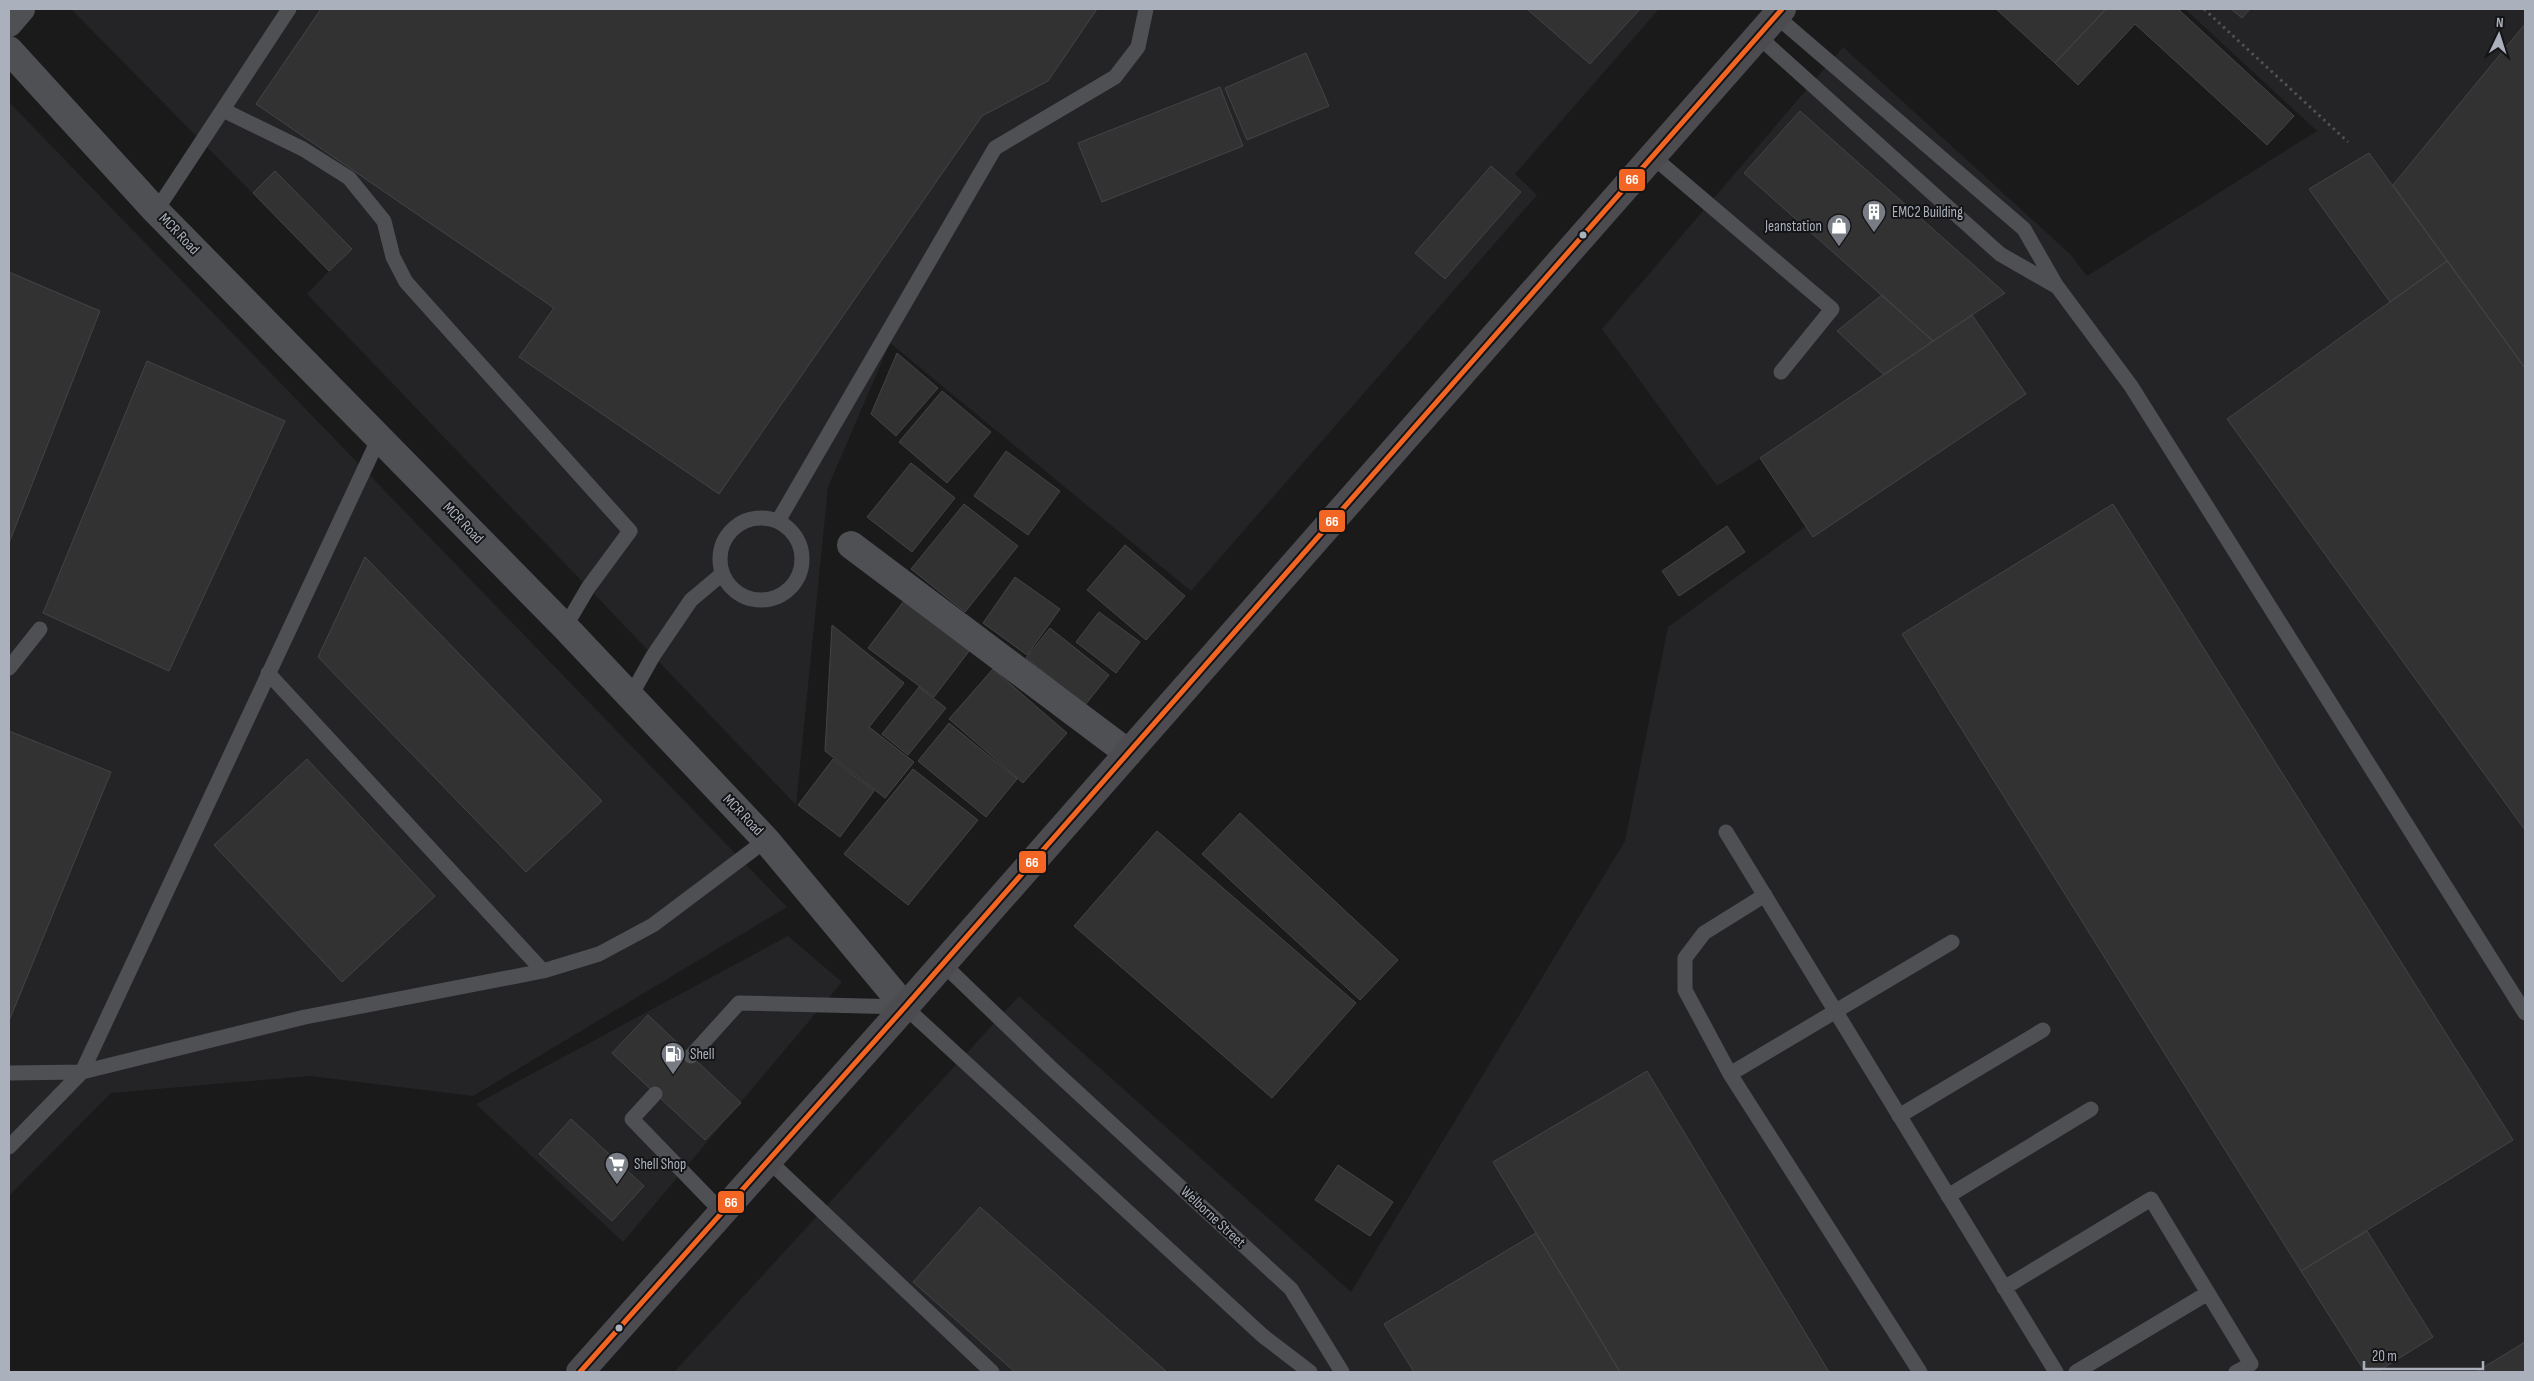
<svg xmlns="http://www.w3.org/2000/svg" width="2534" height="1381" font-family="'Sofia Sans Condensed',sans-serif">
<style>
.built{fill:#242427}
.building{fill:#323233;stroke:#434447}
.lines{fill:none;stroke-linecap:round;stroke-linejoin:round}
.path{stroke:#505155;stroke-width:3;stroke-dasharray:2.5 4;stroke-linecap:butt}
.service{stroke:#4e5054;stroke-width:15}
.minor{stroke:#4e5054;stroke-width:28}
.trunk{stroke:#4c4c50;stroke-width:28}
.bus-1-casing{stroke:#141417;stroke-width:9}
.bus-1{stroke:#f26522;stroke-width:5}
.bus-dot{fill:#abb1bc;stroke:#141417;stroke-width:2}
.labels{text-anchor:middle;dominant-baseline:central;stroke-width:4;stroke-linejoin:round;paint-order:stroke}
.poi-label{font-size:15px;fill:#abb1bc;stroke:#141417;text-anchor:start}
.street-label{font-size:15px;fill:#abb1bc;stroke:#141417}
.line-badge{stroke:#141417;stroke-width:2}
.badge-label{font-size:14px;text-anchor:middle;font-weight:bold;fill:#fff}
</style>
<rect width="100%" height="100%" fill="#1a1a1b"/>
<!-- built -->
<path class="built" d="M71,9H1659L1515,174L1537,195L1191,591L890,343L828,487L796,805L307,294L329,271Z
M2185,9H2525V1372H674L1019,996L1351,1292L1625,841L1668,627L1806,526L1760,459L1717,486L1602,329L1843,47L2070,254L2087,276L2317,131Z
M9,102L787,907L473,1096L310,1076L111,1093L9,1196Z
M788,936L842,982L623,1242L476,1104Z"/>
<!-- building -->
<path class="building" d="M321,9H1097L1048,81L982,116L719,494L519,357L554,308L256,104Z
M1527,9H1640L1590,64Z
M1996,9H2106L2055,63Z
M2106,9H2178L2294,116L2267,145L2135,24L2078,85L2055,63Z
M2231,9H2250L2242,18Z
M2525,24V368L2393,185Z
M1306,53L1329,106L1247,140L1225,88Z
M1220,87L1243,146L1102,202L1078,143Z
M1800,111L2005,293L1933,341L1744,173Z
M2369,153L2447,261L2390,302L2309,189Z
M1491,166L1521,192L1445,279L1415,253Z
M275,171L352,249L329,271L253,193Z
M2447,261L2525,368V830L2227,419Z
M9,272L100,311L9,543Z
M1882,295L1933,341L1884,375L1837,331Z
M1972,315L2026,394L1813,537L1760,458Z
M897,353L938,388L896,436L871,414Z
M147,361L285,421L169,671L43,613Z
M942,391L991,432L947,483L899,442Z
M1006,451L1060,491L1028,535L974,496Z
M911,463L955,498L912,552L867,517Z
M964,504L1018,546L965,612L911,569Z
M2113,504L2513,1140L2301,1271L1902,634Z
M1727,526L1745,552L1679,596L1662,571Z
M1125,545L1185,596L1146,640L1087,590Z
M365,557L602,801L526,872L318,657Z
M1015,577L1060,609L1027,655L983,623Z
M907,597L973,646L934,697L868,648Z
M1099,612L1140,642L1116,673L1076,642Z
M832,625L904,683L869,727L914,762L885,798L825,751Z
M1050,628L1109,675L1085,705L1026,658Z
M993,669L1067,733L1023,783L949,719Z
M919,687L946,708L908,755L882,734Z
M949,723L1017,779L986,817L918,761Z
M9,731L111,772L9,1021Z
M307,759L435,896L342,982L214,845Z
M833,759L874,791L840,837L798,805Z
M913,769L978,820L908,905L844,854Z
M1240,813L1398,960L1360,1000L1202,854Z
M1157,831L1356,1003L1272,1098L1074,926Z
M648,1015L741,1103L705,1140L612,1053Z
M1647,1071L1829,1372H1620L1536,1233L1493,1162Z
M571,1119L644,1186L612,1221L539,1154Z
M1338,1165L1393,1202L1370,1236L1315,1200Z
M980,1207L1167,1372H1015L913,1282Z
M2367,1231L2433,1337L2377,1372H2365L2301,1271Z
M1536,1233L1620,1372H1414L1384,1324Z
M2525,1342V1372H2476Z"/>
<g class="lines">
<!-- path -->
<path class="path" d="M2204,9L2348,142"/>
<!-- service -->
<path class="service" d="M1776,16L2024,229L2056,285L2131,386L2525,1013
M1758,36L2000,254L2054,285
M223,110L303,149L349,178L384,221L393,257L406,282L630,531L588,588L565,627
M1652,156L1832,309L1781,372
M156,211L289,9
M720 559a41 41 0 1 1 82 0a41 41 0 1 1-82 0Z
M778,521L995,148L1115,77L1138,47L1146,9
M9,668L40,629
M268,673L543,971
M630,697L653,656L691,600L722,574
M1726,832L2056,1372
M1765,895L1704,933L1685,958V990L1730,1074L1920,1372
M942,963L1050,1067L1291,1289L1342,1372
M691,1056L739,1003L905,1007L1263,1336L1310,1372
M9,1073L82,1072L305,1017L543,971L599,954L653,925L766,840
M1730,1074L1952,942
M655,1094L632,1119L722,1212
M1899,1116L2043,1030
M9,1147L82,1072L379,438
M768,1160L992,1372
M1948,1196L2091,1109
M2004,1288L2151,1199L2251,1364L2236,1372
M2076,1372L2208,1293"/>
<!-- minor -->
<path class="minor" d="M9,23L21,9
M9,50L156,211L565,627L766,840L905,1007
M851,545L1128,753"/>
<!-- trunk -->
<path class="trunk" d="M580,1372L905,1007L1782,9"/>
<defs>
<path id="bus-1" d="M580,1372L905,1007L1782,9"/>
</defs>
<!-- bus-1 casing -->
<use href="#bus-1" class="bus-1-casing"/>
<!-- bus-1 -->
<use href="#bus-1" class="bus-1"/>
</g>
<!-- icons -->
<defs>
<symbol id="building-pin" viewBox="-11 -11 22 30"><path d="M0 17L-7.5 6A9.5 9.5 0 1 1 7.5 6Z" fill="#787c84" stroke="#141417"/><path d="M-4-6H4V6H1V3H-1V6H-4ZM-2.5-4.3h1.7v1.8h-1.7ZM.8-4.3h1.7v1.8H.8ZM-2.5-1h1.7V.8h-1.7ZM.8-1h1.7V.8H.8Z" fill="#fff"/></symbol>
<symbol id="shop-pin" viewBox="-11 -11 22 30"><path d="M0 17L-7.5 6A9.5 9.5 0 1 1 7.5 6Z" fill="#787c84" stroke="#141417"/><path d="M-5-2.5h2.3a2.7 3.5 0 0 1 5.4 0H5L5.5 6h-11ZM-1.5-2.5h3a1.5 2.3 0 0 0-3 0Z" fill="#fff"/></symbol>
<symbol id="fuel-pin" viewBox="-11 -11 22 30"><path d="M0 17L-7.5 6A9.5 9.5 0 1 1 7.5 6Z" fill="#787c84" stroke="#141417"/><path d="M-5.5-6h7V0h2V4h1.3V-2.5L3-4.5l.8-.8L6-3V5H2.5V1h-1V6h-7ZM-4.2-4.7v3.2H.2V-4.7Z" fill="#fff"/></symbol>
<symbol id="supermarket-pin" viewBox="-11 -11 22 30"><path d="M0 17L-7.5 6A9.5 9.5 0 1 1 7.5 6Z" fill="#787c84" stroke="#141417"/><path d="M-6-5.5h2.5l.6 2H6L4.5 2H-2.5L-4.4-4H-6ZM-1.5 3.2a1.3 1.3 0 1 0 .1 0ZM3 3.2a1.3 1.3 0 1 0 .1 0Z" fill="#fff"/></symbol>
</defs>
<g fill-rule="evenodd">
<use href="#building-pin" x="1860" y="198" width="28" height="38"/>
<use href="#shop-pin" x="1825" y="212" width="28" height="38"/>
<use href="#fuel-pin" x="659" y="1040" width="28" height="38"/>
<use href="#supermarket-pin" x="603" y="1150" width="28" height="38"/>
</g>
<!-- markers -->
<g class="bus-dot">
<circle cx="1583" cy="235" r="4.5"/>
<circle cx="619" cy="1328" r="4.5"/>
</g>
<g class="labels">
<!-- poi labels -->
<g class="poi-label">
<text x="1892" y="212">EMC2 Building</text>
<text x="1822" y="226" text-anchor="end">Jeanstation</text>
<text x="690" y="1054">Shell</text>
<text x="634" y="1164">Shell Shop</text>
</g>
<!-- street labels -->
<g class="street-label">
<text transform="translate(179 234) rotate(46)">MCR Road</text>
<text transform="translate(463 523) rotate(46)">MCR Road</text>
<text transform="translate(743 815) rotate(46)">MCR Road</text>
<text transform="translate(1213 1217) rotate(43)">Welborne Street</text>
</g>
</g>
<g class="line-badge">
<rect x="1618" y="168" width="28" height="24" rx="5" fill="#f26522"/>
<rect x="1318" y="509" width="28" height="24" rx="5" fill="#f26522"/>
<rect x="1018" y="850" width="29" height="24" rx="5" fill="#f26522"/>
<rect x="717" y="1190" width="28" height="24" rx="5" fill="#f26522"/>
</g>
<g class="badge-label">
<text x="1632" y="184">66</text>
<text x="1332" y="526">66</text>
<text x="1032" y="867">66</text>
<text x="731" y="1207">66</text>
</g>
<!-- border -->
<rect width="2534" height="1381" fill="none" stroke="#abb1bc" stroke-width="20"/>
<!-- north arrow -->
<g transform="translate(2499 35) rotate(4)" stroke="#141417" stroke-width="4" paint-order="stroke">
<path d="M0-4L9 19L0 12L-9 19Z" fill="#abb1bc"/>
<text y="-8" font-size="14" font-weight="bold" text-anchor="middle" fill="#abb1bc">N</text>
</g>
<!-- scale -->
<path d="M2364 1361v8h119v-8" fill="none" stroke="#abb1bc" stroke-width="2.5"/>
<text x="2372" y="1361" font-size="15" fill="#abb1bc" stroke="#141417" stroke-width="4" paint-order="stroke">20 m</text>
</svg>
